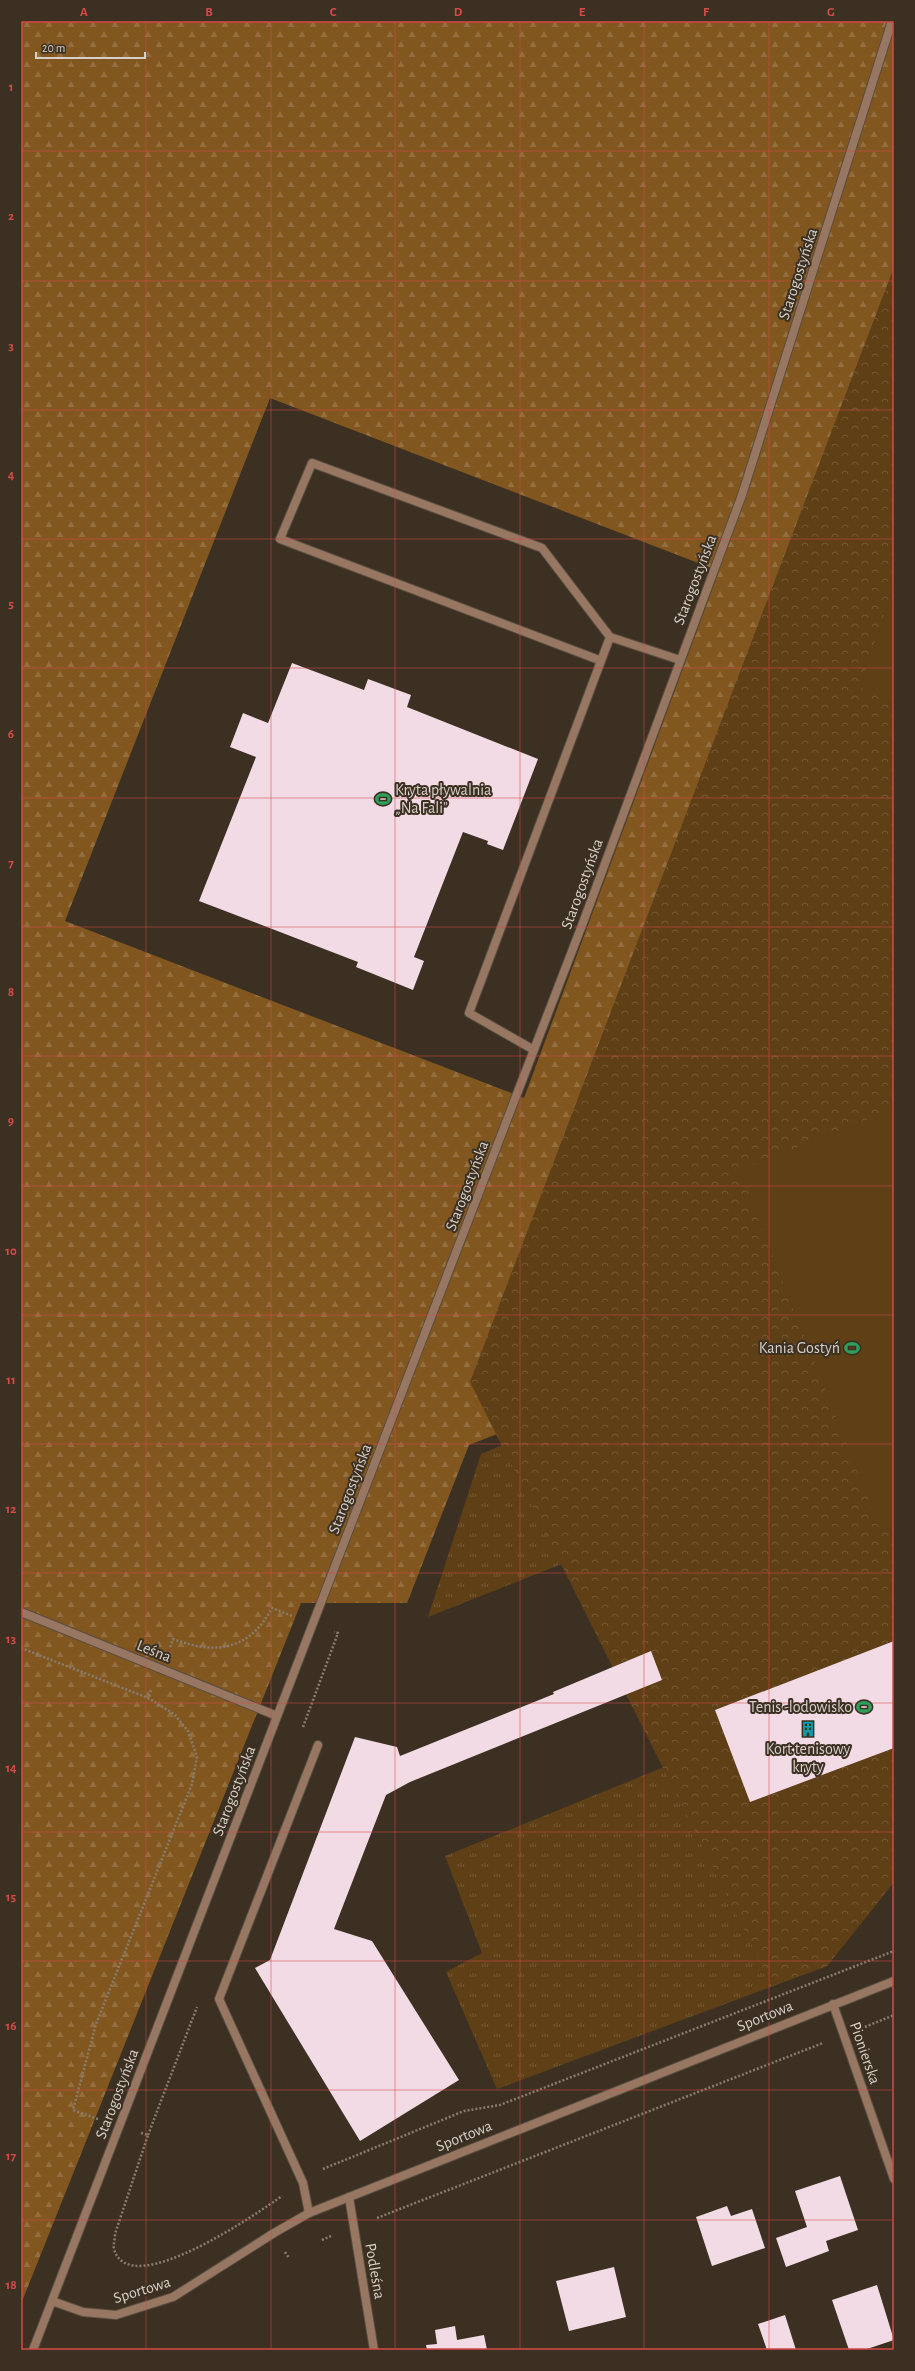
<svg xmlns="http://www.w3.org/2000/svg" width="915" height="2371" font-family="'Alegreya Sans',sans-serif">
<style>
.grass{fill:url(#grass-tufts)}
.forest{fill:url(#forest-firs);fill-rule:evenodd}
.park{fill:url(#park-crowns)}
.pitch{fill:#5f3f16}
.building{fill:#f3dbe5}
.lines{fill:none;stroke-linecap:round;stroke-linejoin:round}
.service-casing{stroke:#584d40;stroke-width:10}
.minor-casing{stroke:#584d40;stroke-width:10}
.tertiary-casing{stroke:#584d40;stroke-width:10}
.path{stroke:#877d71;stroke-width:2.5;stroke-dasharray:2 2;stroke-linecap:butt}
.service{stroke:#977762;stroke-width:8}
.minor{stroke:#977762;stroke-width:8}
.tertiary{stroke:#977762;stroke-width:8}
.grid{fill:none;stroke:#d64a48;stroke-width:1;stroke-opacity:0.55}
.labels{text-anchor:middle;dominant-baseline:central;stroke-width:4;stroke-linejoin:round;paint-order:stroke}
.street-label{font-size:16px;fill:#d8d0c8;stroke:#3c3022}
.poi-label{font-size:16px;fill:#d8d0c8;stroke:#3c3022;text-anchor:end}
.neatline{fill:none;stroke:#d64a48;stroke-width:1.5}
.grid-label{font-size:13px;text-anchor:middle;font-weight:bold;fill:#d64a48}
</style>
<defs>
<pattern id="grass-tufts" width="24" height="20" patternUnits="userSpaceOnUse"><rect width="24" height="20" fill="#5f3f16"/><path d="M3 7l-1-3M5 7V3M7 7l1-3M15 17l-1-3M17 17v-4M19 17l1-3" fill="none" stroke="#755a36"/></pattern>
<pattern id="forest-firs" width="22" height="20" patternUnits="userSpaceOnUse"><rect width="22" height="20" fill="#82571f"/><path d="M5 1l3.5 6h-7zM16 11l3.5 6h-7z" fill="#936e3e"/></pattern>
<pattern id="park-crowns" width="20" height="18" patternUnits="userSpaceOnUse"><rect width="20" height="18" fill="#5f3f16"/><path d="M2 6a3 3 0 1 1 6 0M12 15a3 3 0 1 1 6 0" fill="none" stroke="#755a36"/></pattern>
</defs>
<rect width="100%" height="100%" fill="#3c3022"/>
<!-- grass -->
<path class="grass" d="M632,1390L894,1882L827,1966L497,2089L446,1972L482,1953L445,1856L701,1752L630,1537L428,1617L481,1454Z"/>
<!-- forest -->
<path class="forest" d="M21,21H894V451L620,1386L469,1445L407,1603H301L21,2304ZM270,398L719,571L524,1098L65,921Z"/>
<!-- park -->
<path class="park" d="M894,267V1882L827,1966L772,1986L470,1382Z"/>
<!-- pitch -->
<path class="pitch" d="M894,585V697L860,688Z
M894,1109V1526L881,1531L739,1170Z"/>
<!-- building -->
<path class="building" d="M292,663L364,690L368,679L411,695L407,707L538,759L503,850L487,844L488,841L463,832L414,957L424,961L413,990L356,967L358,962L199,901L256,757L230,747L243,713L268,723Z
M894,1641V1748L750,1802L715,1710Z
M651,1651L662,1680L410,1782L386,1795L334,1929L372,1941L459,2080L360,2141L255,1968L270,1960L355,1737L397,1747L400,1756L554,1694L553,1692Z
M840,2176L858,2230L826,2241L829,2251L786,2267L776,2238L807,2227L795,2191Z
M727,2206L731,2216L752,2209L765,2248L712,2266L696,2217Z
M614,2267L626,2317L569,2331L556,2281Z
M877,2285L894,2340L864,2350H849L832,2300Z
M785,2315L796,2350H767L758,2324Z
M455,2326L457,2340L484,2335L487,2350H427L426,2345L437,2344L435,2330Z"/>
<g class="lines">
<defs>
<path id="service" d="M599,660L280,539L312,463L542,548L610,637L680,660
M534,1050L469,1013L610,637
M309,2213L303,2183L219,1999L318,1745"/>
<path id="minor" d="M833,2004L894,2179
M349,2197L374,2350"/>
<path id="tertiary" d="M21,1612L277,1716
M52,2301L83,2312L116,2315L173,2297L274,2233L309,2213L894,1981
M33,2350L584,920L742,495L892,21"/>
</defs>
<!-- service casing -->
<use href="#service" class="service-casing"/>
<!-- minor casing -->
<use href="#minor" class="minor-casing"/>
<!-- tertiary casing -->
<use href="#tertiary" class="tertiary-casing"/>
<!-- path -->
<path class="path" d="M170,1647L173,1639C215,1655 249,1651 272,1608L292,1616
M21,1648L148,1698
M303,1727L338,1633L334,1632
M865,2027L894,2015
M98,2119L73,2110L96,2024L192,1784L197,1757L188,1731L174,1714L148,1698L151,1690
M141,2133L148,2135L115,2234C115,2239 113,2245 114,2249C129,2303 259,2212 282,2196
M148,2135L197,2007
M323,2169L464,2111L500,2105L894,1951
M377,2218L823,2043
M322,2240L331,2236
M285,2252L289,2258"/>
<!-- service -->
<use href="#service" class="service"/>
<!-- minor -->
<use href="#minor" class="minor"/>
<!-- tertiary -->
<use href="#tertiary" class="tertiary"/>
</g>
<!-- grid -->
<path class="grid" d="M146,21V2350M271,21V2350M395,21V2350M520,21V2350M644,21V2350M769,21V2350M21,151H894M21,281H894M21,410H894M21,539H894M21,668H894M21,798H894M21,927H894M21,1056H894M21,1186H894M21,1315H894M21,1444H894M21,1573H894M21,1703H894M21,1832H894M21,1961H894M21,2090H894M21,2220H894"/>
<!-- icons -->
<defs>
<symbol id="stadium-bare" viewBox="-9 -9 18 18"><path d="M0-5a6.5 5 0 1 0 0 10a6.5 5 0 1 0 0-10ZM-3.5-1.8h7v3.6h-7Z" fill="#2e9e5b" stroke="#3c3022" stroke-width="2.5" paint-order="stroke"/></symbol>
<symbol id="building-bare" viewBox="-9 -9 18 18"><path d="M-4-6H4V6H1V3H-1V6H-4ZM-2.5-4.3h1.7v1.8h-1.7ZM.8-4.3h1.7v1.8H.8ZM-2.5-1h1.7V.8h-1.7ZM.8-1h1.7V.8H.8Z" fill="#0f9aa8" stroke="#3c3022" stroke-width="2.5" paint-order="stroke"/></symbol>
</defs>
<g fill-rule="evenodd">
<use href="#stadium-bare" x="372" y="788" width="22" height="22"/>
<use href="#stadium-bare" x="841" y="1337" width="22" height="22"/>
<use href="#stadium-bare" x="853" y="1696" width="22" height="22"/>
<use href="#building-bare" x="797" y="1718" width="22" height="22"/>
</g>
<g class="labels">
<!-- street labels -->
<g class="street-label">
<text transform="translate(798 274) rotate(-72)">Starogostyńska</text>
<text transform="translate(695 580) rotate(-69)">Starogostyńska</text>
<text transform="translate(582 884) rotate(-70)">Starogostyńska</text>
<text transform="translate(467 1186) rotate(-69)">Starogostyńska</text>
<text transform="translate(350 1489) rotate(-69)">Starogostyńska</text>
<text transform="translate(154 1651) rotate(22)">Leśna</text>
<text transform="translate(234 1791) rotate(-69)">Starogostyńska</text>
<text transform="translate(765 2016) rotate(-22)">Sportowa</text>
<text transform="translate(865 2053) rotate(71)">Pionierska</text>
<text transform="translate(117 2094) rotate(-69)">Starogostyńska</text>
<text transform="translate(464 2136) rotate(-22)">Sportowa</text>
<text transform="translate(375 2271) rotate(80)">Podleśna</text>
<text transform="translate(142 2290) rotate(-17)">Sportowa</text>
</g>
<!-- poi labels -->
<g class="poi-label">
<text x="395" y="790" text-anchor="start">Kryta pływalnia<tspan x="395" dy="18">„Na Fali”</tspan></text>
<text x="840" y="1348">Kania Gostyń</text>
<text x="852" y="1707">Tenis -lodowisko</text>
<text x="808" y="1749" text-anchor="middle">Kort tenisowy<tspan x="808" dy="18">kryty</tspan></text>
</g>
</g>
<!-- border -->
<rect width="915" height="2371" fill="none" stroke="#3c3022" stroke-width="44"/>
<!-- scale -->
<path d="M36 52v6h109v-6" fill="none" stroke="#d8d0c8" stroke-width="2"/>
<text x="42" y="52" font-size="12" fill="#d8d0c8" stroke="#3c3022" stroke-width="3" paint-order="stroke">20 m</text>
<rect x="22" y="22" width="871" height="2327" class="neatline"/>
<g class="grid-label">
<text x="84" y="16">A</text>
<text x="209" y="16">B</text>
<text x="333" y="16">C</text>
<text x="458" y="16">D</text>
<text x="582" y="16">E</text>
<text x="706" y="16">F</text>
<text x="831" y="16">G</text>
<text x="11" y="91">1</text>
<text x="11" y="220">2</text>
<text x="11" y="350">3</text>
<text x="11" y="479">4</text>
<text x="11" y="608">5</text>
<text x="11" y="738">6</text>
<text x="11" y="867">7</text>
<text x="11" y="996">8</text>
<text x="11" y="1125">9</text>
<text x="11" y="1255">10</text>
<text x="11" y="1384">11</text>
<text x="11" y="1513">12</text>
<text x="11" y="1643">13</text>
<text x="11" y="1772">14</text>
<text x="11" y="1901">15</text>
<text x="11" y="2030">16</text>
<text x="11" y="2160">17</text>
<text x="11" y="2289">18</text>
</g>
</svg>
